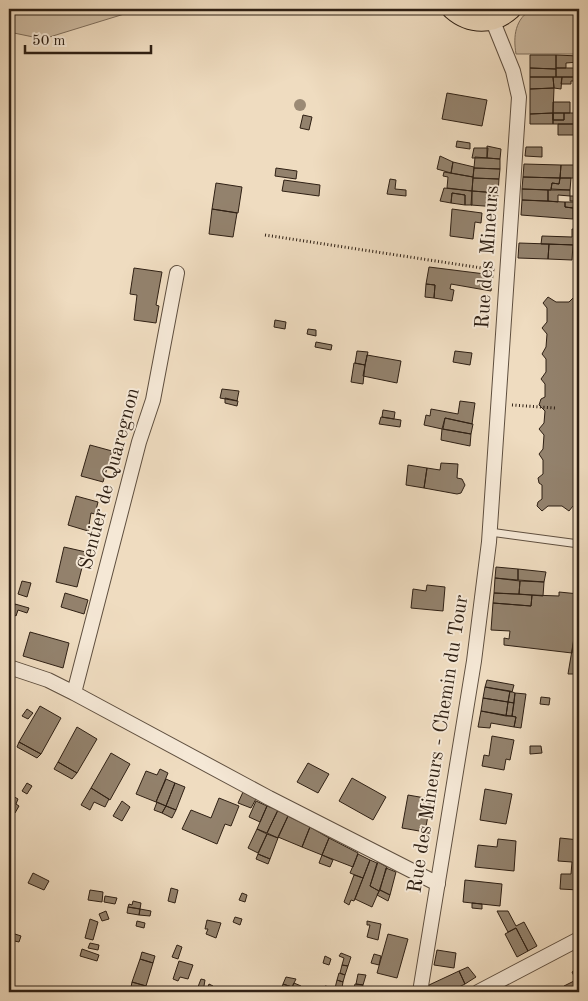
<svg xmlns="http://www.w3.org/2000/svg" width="588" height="1001" font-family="'Old Standard TT',serif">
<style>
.green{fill:#cebca3;stroke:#7e6e5c}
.building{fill:#93826d;stroke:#2f2014}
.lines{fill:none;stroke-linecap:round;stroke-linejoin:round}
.lane-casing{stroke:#5f4f3f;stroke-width:9}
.street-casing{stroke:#5f4f3f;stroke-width:16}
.primary-casing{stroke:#2f2014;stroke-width:23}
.path{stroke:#2f2014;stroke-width:3;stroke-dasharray:1 2.5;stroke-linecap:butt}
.lane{stroke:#f5e8d6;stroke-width:7}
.street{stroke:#f5e8d6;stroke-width:14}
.primary{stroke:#efdcc0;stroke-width:21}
.tree{fill:#9b8a75}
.labels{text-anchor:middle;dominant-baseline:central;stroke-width:4;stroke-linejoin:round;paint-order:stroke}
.street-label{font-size:20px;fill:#2f2014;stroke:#f5e8d6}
</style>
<rect width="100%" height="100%" fill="#efdcc0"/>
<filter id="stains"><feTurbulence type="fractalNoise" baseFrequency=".004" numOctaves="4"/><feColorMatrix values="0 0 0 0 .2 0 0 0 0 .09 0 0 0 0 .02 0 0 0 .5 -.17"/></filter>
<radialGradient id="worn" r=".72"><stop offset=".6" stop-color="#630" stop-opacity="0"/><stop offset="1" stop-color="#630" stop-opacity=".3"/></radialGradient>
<!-- green -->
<path class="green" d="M9,9H154L134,11L43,39L9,32Z
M532,9H579V54H516C513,36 515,19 532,9Z"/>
<!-- building -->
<path class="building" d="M530,55H556V69L530,68Z
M556,55L579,56V62L566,63V68H556Z
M530,68L556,69V77H530Z
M576,68V77H556V68Z
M530,77H553L554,88L530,89Z
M553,77H562L561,89L554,88Z
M562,77H574V81H571V84H561Z
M554,88L553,113L530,114V89Z
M447,93L487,100L482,126L442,119Z
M553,102H570V113H553Z
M553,113H564V120H553Z
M553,113V120H564V113H579V124H553Z
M553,113V124H530V114Z
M303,115L312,117L309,130L300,128Z
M558,124H579V135H558Z
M457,141L470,143V149L456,147Z
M487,146L501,149L500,159L487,158Z
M526,147H542V157L525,156Z
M474,148H488L487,158H472Z
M440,156L453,162L451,173L437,169Z
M475,157L500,159V169L474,168Z
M453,162L474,167L473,177L451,173Z
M524,164L561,165L560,178L523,177Z
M561,165H574V178H560Z
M276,168L297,171L296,179L275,176Z
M474,168L500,169L499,179L473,178Z
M574,170H579V179L574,178Z
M444,172L473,177L472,191L447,188L448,177L443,176Z
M523,177L560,178L559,184L552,183L551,190L522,189Z
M473,178L499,179L498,193L472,191Z
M560,178H571L570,190L551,189L552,183L559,184Z
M390,179L396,180L395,189L406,190V196L387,194Z
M284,180L320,185L319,196L282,191Z
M216,183L242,187L238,213L212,209Z
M444,188L472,191V205H465V195L452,193L451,203L440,201Z
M522,189L548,190V201L522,200Z
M548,190H570V196L558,195V202L548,201Z
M472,191L498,193L497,207L471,205Z
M452,193L465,195V205L451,203Z
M570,196H579V201H570Z
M522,200L565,202V207L573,208V219L521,215Z
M565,202H574L573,208L565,207Z
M212,209L237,213L233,237L209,234Z
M452,209L482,213L481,223L475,222L473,239L450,236Z
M572,229H579V245L541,244L542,236L572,237Z
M519,243L549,244L548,259L518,258Z
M549,244L573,245L572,260L548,259Z
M429,267L493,275L491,291L451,284L450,289L454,290L452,301L434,298L435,285L426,284Z
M134,268L162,272L156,305L159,306L156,323L134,320L137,295L130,294Z
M426,284L435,285L434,298L425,297Z
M548,297L556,302H569L574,297L579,301V506H573L569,511L562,506H548L542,511L537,506L538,502L542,499V485L539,483L538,478L543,474V460L539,454L543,449L544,435L539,429L544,423L545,411L539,405L541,399L545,397V384L541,379L546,372V359L542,354L546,347L547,334L542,328L547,322V308L543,303Z
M275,320L286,322L285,329L274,327Z
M308,329L316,330V336L307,334Z
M316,342L332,345L331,350L315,347Z
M357,351L368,352L365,365L355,363Z
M455,351L472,353L470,365L453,362Z
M367,355L401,361L397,383L363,376Z
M354,363L365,365L363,384L351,382Z
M222,389L239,391L237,401L220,398Z
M225,398L238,401L237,406L225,403Z
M460,401L475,403L472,424L445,418L442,429L424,425L426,415L430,416L431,409L458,414Z
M383,410L395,412L394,419L382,417Z
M381,417L401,420L400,427L379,424Z
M445,418L473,424L471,434L443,429Z
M442,429L471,434L470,446L441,440Z
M90,445L112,451L103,482L81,476Z
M441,463L458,464L457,478L462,479L465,485L461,493L457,494L424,488L427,468L440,470Z
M408,465L427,468L424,488L406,485Z
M76,496L98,502L95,514L91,513L88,531L68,525Z
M64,547L86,552L77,587L56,582Z
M496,567L518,569V580L495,578Z
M518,569L546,572L544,582L518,580Z
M495,578L520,581L519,594L494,593Z
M22,581L31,583L27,597L18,594Z
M520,581L544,582L543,596L519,594Z
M427,585L445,587L443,611L411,608L413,589L426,591Z
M559,592L579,594V639L574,638L572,653L504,645V638L509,639L510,631L491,630L493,603L531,606L532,595L559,596Z
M65,593L88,600L84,614L61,607Z
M494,593L532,595L531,606L493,603Z
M15,604L29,608L27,613L18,610L16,616L13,614Z
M30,632L69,643L63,668L23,656Z
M574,638L579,639V674H568Z
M487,680L514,685L512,692L485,687Z
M485,687L510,691L508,702L483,698Z
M510,691L515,693L514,703L508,702Z
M515,693L526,694L521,728L514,727L516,717L512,716Z
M541,697L550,698L549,705L540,704Z
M483,698L508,702L506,716L481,711Z
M508,702L514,703L512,716H506Z
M40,706L61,718L41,754L19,742Z
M27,709L33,713L28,719L22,716Z
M481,711L516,717L514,727L491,723L490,728L478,727Z
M77,727L97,739L77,773L58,762Z
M492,736L514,740L510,760L506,759L504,770L482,766L484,755L489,756Z
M19,742L41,754L37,758L17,747Z
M530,746H541L542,753L530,754Z
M111,753L130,764L110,800L91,788Z
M58,762L77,773L72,779L54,769Z
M308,763L329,774L318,793L297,782Z
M160,769L168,773L156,802L136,794L146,771L157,775Z
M352,778L386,797L373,820L339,801Z
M166,779L175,783L166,806L156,802Z
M27,783L32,786L27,794L22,791Z
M175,783L185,787L176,810L166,806Z
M91,788L109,799L105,807L94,802L90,810L81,805Z
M485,789L512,794L506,824L480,820Z
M243,792L256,799L251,808L238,803Z
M11,795L18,799L16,804L19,806L15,813L11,811L9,815V799Z
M408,795L431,799L425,832L402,828Z
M219,798L239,806L231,826L225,824L217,844L182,829L191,810L211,818Z
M122,801L130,807L122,821L113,816Z
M256,801L267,806L260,822L249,817Z
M157,802L166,806L162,813L154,810Z
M166,806L176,810L172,818L162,813Z
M267,806L278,810L267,833L257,829Z
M278,810L288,816L278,838L267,833Z
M288,816L310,827L302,847L278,837Z
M310,827L329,838L322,855L302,847Z
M257,829L267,834L258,853L248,848Z
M267,834L278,838L270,859L258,854Z
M329,838L358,853L353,867L322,855Z
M560,838L579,840V890L560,889L561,874H571L572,862L558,861Z
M498,839L516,841L514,871L475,867L478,845L497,847Z
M258,854L270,859L268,864L256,859Z
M358,854L370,860L363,878L350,873Z
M322,855L333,860L330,867L319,863Z
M370,860L377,863L370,886L379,891L372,907L355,899Z
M378,862L387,867L379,891L370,886Z
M386,868L396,872L390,895L380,890Z
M33,873L49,881L44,890L28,883Z
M354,875L363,878L354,901L351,900L349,905L344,902Z
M465,880L502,884L500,906L463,902Z
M171,888L178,890L175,903L168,901Z
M90,890L103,892L102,902L88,900Z
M380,890L390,895L388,901L377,895Z
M242,893L247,895L245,902L239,900Z
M105,896L117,898L115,904L104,902Z
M133,901L141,903L140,909L128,907L129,904L132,905Z
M472,903L482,904V909L472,908Z
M128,907L140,909L139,915L127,913Z
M140,909L151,911L150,916L139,915Z
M106,911L109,919L102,921L99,914Z
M497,911H508L516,926L524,922L537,946L528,951L516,928L508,932Z
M235,917L242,919L240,925L233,922Z
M90,919L98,922L93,940L85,938Z
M207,920L221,923L216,938L206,934L208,929H205Z
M137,921L145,923L144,928L136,926Z
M367,921L381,924L378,940L367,937L370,925H367Z
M516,928L528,951L517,957L505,934Z
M12,933L21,936L19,942L10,940Z
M388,934L408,939L397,978L377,973Z
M90,943L99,945L98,950L88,948Z
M177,945L182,947L178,959L172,957Z
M82,949L99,955L97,961L80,956Z
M437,950L456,953L454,968L434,965Z
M142,952L155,956L153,963L140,959Z
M341,953L351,957L348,966L342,965L344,958L339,956Z
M374,954L381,956L379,965L371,963Z
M325,956L331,959L329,965L323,963Z
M140,959L153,963L146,986L132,982Z
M179,961L193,965L188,979L180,977L178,981L173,979Z
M342,965L348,966L345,975L340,973Z
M468,967L476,977L465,984L459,971Z
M579,968V992H567L564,986L576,980L572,972Z
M459,971L465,984L449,992H428L429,985Z
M339,973L345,975L343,982L337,980Z
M358,974L366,975L363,985L356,984Z
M286,977L296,979L292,987L283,984Z
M201,979L205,980L203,992H196Z
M337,980L343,982L342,988H335Z
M132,982L146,986L144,992H130Z
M294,983L301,986L299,991L303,992H290Z
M209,984L213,986L212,992H206Z
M283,984L292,987L290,992H280Z
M355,984L363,985L361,992H353Z
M325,986L335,988H342L340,992H324Z"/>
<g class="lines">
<defs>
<path id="lane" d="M490,532L579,544"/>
<path id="street" d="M177,273L153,400L139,442L74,693L269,798L438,884
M9,667L48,680L74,693
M420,992L474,661L489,542L519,97L513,71L492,19
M478,992L579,939"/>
<path id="primary" d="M453,9C470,24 493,24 510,9"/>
</defs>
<!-- lane casing -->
<use href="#lane" class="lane-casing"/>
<!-- street casing -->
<use href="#street" class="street-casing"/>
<!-- primary casing -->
<use href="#primary" class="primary-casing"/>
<!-- path -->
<path class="path" d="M575,9L579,11
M265,235L495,270
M512,405L555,408"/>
<!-- lane -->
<use href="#lane" class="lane"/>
<!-- street -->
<use href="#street" class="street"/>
<!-- primary -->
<use href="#primary" class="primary"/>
</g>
<!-- trees -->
<circle class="tree" cx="300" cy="105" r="6"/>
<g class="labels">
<!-- street labels -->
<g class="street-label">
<text transform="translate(488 257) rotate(-86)">Rue des Mineurs</text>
<text transform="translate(110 479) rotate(-75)">Sentier de Quaregnon</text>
<text transform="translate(439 744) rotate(-81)">Rue des Mineurs - Chemin du Tour</text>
</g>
</g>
<!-- margin -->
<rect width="588" height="1001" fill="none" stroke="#efdcc0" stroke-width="30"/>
<rect x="10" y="10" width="568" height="981" fill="none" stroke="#2f2014" stroke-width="2.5"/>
<rect x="15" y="15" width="558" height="971" fill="none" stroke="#2f2014"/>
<!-- scale -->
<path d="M25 45v8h126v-8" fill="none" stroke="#2f2014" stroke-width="2.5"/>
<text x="32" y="45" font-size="15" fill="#2f2014" stroke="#f5e8d6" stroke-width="4" paint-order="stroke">50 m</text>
<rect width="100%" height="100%" filter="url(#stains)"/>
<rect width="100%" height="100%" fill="url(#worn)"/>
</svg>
